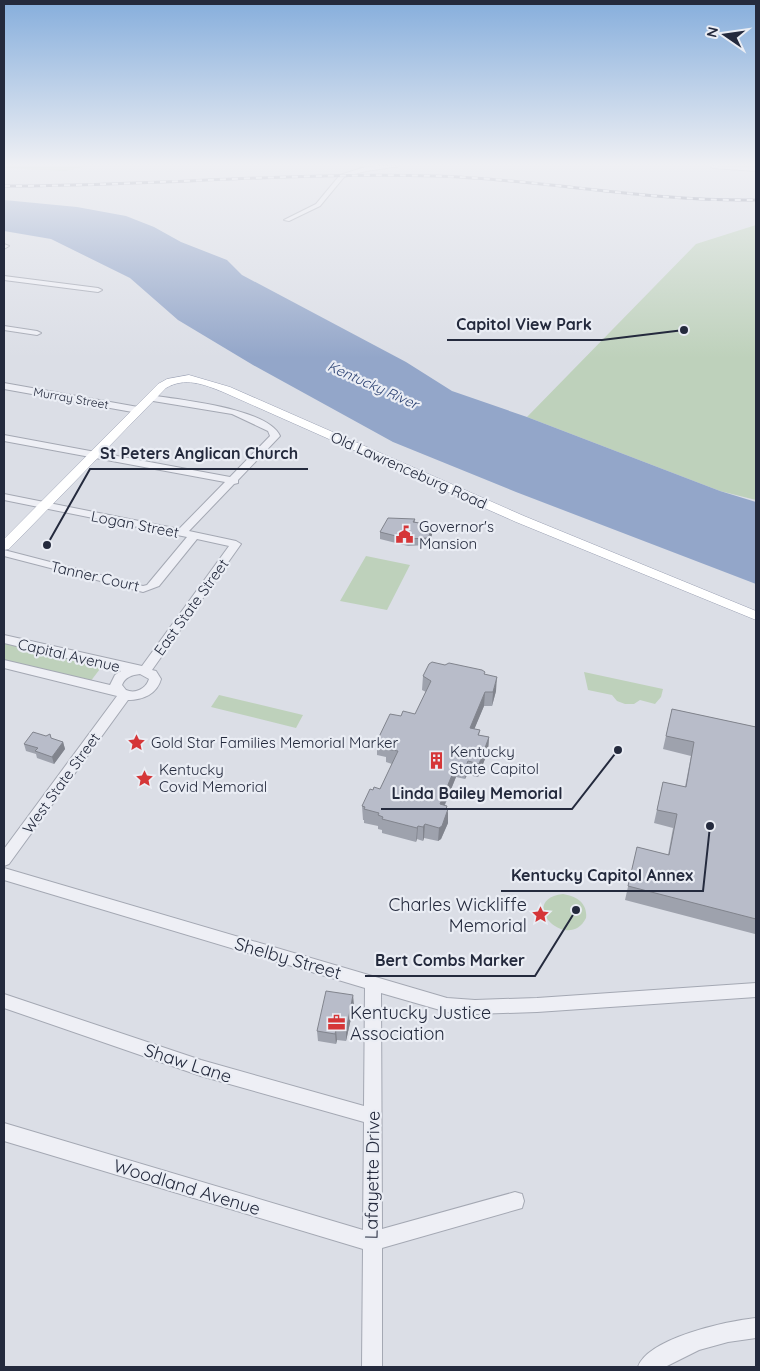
<svg xmlns="http://www.w3.org/2000/svg" width="760" height="1371" font-family="Quicksand,sans-serif">
<style>
.green{fill:#bed1bb}
.water{fill:#93a6c9}
.lines{fill:none;stroke-linecap:round;stroke-linejoin:round}
.minor-casing{stroke:#a4a8b3;stroke-width:2}
.major-casing{stroke:#9aa0b3;stroke-width:1}
.minor{fill:#eeeff5;fill-rule:evenodd}
.major{fill:#fff;fill-rule:evenodd}
.rail-casing{stroke:#747b91;stroke-width:3}
.rail{stroke:#eaedf4;stroke-width:2;stroke-dasharray:6;stroke-linecap:butt}
.wall{fill:#9ea2ad}
.shaded-wall{fill:#81848d}
.building{fill:#b8bcc9;stroke:#81848d}
.labels{text-anchor:middle;dominant-baseline:central;stroke-width:4.5;stroke-linejoin:round;paint-order:stroke}
.far-street-label{font-size:12px;fill:#242a3d;stroke:#eaedf4}
.far-water-label{font-size:14px;font-style:italic;fill:#2c4273;stroke:#eaedf4}
.street-label{font-size:15px;fill:#242a3d;stroke:#eaedf4}
.poi-label{font-size:15px;fill:#242a3d;stroke:#eaedf4;text-anchor:start}
.near-poi-label{font-size:18px;fill:#242a3d;stroke:#eaedf4;text-anchor:end}
.near-street-label{font-size:18px;fill:#242a3d;stroke:#eaedf4}
.leader{fill:none;stroke:#242a3d;stroke-width:2}
.callout-dot{fill:#242a3d;stroke:#eaedf4;stroke-width:2}
.callout-label{font-size:16px;text-anchor:middle;font-weight:bold;fill:#242a3d;stroke:#eaedf4;stroke-width:4.5;stroke-linejoin:round;paint-order:stroke}
</style>
<rect width="100%" height="100%" fill="#dbdee6"/>
<!-- green -->
<path class="green" d="M4,166H88L65,171L4,168Z
M756,225V500L720,491L527,417L696,244Z
M366,556L410,565L387,610L340,601Z
M4,642L103,665L90,682L4,661Z
M584,672L663,689L661,697L655,704L640,700L634,704H625L617,701L612,695L588,690Z
M219,695L303,715L296,728L211,707Z
M563,894C576,896 588,903 586,918C568,954 515,900 563,894Z"/>
<!-- water -->
<path class="water" d="M4,200L77,207L126,216L154,227L181,242L227,260L242,275L406,362L452,391L527,417L720,491L756,502V584L516,492L393,442L253,365L178,320L130,278L51,239L4,231Z"/>
<g class="lines">
<defs>
<path id="minor" d="M378,166H400L366,171L344,177L320,206L289,221L284,220L316,204L340,175L365,167Z
M710,166L756,167V171L713,168Z
M4,244L9,246L4,249Z
M4,276L98,288L102,290L98,292L4,280Z
M4,326L37,331L41,333L37,335L4,330Z
M4,383L138,407L143,410L138,413L4,389Z
M150,395C179,400 268,408 280,436L238,480V483L234,484L189,531L236,541L241,544L152,670L156,671L161,679C157,694 143,700 128,700L9,864L4,866V849L117,696L4,668V660L110,685L115,675L121,671L4,643V635L142,666L229,546L197,539L159,586L143,592L4,556V550L143,586L147,585L187,537L4,500V494L179,529L225,482L4,441V435L230,477L270,436L268,431L232,414L147,400L145,398ZM140,674L149,679C146,689 135,694 126,690L122,685C125,677 132,675 140,674Z
M4,868L447,998L475,1000L537,998L756,983V997L537,1012L475,1014L447,1012L381,993L382,1229L515,1192L522,1194L524,1201L522,1208L382,1248V1367H362L363,1249L4,1141V1123L363,1230L364,1122L201,1076L4,1008V994L201,1060L364,1106L365,988L4,880Z
M756,1318V1338L728,1342L699,1350L665,1367H638C648,1338 727,1321 756,1318Z"/>
<path id="major" d="M189,375L230,387L524,516L756,611V620L516,522L223,392C203,384 185,377 166,388L9,549L4,550V539L158,384L167,379Z"/>
</defs>
<!-- minor casing -->
<use href="#minor" class="minor-casing"/>
<!-- major casing -->
<use href="#major" class="major-casing"/>
<!-- minor -->
<use href="#minor" class="minor"/>
<!-- major -->
<use href="#major" class="major"/>
<defs>
<path id="rail" d="M4,186C148,186 292,172 435,176C542,179 649,202 756,200"/>
</defs>
<!-- rail casing -->
<use href="#rail" class="rail-casing"/>
<!-- rail -->
<use href="#rail" class="rail"/>
</g>
<!-- wall -->
<path class="wall" d="M415,519V522L426,528L432,529V535L427,545L408,546L380,539V532Z
M485,674L496,691L492,706H484L474,729L480,730L479,735L489,737L488,751L478,777L467,775L465,779L456,777L445,805L447,809L448,823L441,839L438,841L424,838L423,841L417,839L416,842L382,833V830L378,829V826L364,823V820H363L362,806L373,790L380,789L392,764L386,762V757L377,755V741L415,714L426,692L422,690L423,676Z
M672,709L756,727V931L755,934L625,900L637,847L668,855L673,828L654,823L663,782L685,787L691,756L663,749Z
M52,739L63,742L65,749L54,764L37,758L36,754L26,751L24,744Z
M354,1005L346,1041L337,1040L336,1044L318,1041L317,1031Z"/>
<!-- shaded-wall -->
<path class="shaded-wall" d="M432,529V535L427,545L428,538Z
M497,677L496,691L492,706L493,692Z
M485,692L484,706L469,742L470,728Z
M489,737L488,751L478,777L479,764Z
M63,742L65,749L54,764L52,757Z
M468,761L467,775L465,779L466,766Z
M457,763L456,777L439,818L440,804Z
M447,806V813L448,809V823L441,839L438,841L439,828Z
M425,824L424,838L423,841V827Z
M418,826L417,839L416,842L417,828Z
M353,995L354,1005L346,1041V1031Z
M336,1030L337,1040L336,1044L335,1034Z"/>
<!-- building -->
<path class="building" d="M388,518L415,519L413,522L426,524L424,527L432,529L428,538L408,539L380,532Z
M432,662L445,665L449,663L482,670L485,672L484,674L497,677L493,692H485L470,728L480,730L478,735L489,737L479,764L468,761L466,766L457,763L440,804L447,806L446,809H448L442,826L439,828L425,824L423,827L418,826L417,828L382,819L383,817L378,815L379,813L364,809L365,807L362,806L370,789L373,790L374,787L380,789L398,751L386,749L388,744L377,741L390,714L401,716L403,711L415,714L431,681L423,676L429,664Z
M672,709L756,727V919L628,886L637,847L669,855L677,814L657,810L663,782L686,787L694,742L666,736Z
M33,732L46,736L50,734L51,738L63,742L52,757L35,751L38,748L24,744Z
M326,991L353,995L346,1031L336,1030L335,1034L317,1031Z"/>
<!-- sky -->
<linearGradient id="sky" x2="0" y2="1"><stop stop-color="#86aedc"/><stop offset="0.46" stop-color="#eff0f4"/><stop offset="1" stop-color="#eff0f4" stop-opacity="0"/></linearGradient>
<rect width="760" height="358" fill="url(#sky)"/>
<!-- icons -->
<defs>
<symbol id="civic-bare" viewBox="-9 -9 18 18"><path d="M-.6-6.5H3V-4.5H.6V-3L4-1V1h2V6H-6V1h2V-1L-.6-3ZM-1.2 2.5V6h2.4V2.5Z" fill="#d53638" stroke="#eaedf4" stroke-width="2.5" paint-order="stroke"/></symbol>
<symbol id="sight-bare" viewBox="-9 -9 18 18"><path d="M0-6L1.8-2.2L6-1.7L2.9 1.2L3.7 5.4L0 3.3L-3.7 5.4L-2.9 1.2L-6-1.7L-1.8-2.2Z" fill="#d53638" stroke="#eaedf4" stroke-width="2.5" paint-order="stroke"/></symbol>
<symbol id="building-bare" viewBox="-9 -9 18 18"><path d="M-4-6H4V6H1V3H-1V6H-4ZM-2.5-4.3h1.7v1.8h-1.7ZM.8-4.3h1.7v1.8H.8ZM-2.5-1h1.7V.8h-1.7ZM.8-1h1.7V.8H.8Z" fill="#d53638" stroke="#eaedf4" stroke-width="2.5" paint-order="stroke"/></symbol>
<symbol id="office-bare" viewBox="-9 -9 18 18"><path d="M-6-3h4V-5.5h4V-3h4V5H-6ZM-1-4.5V-3h2v-1.5ZM-6 0V1H6V0Z" fill="#d53638" stroke="#eaedf4" stroke-width="2.5" paint-order="stroke"/></symbol>
</defs>
<g fill-rule="evenodd">
<use href="#civic-bare" x="392" y="522" width="25" height="25"/>
<use href="#sight-bare" x="124" y="730" width="25" height="25"/>
<use href="#building-bare" x="424" y="748" width="25" height="25"/>
<use href="#sight-bare" x="132" y="766" width="25" height="25"/>
<use href="#sight-bare" x="528" y="902" width="25" height="25"/>
<use href="#office-bare" x="324" y="1010" width="25" height="25"/>
</g>
<g class="labels">
<!-- far-street labels -->
<g class="far-street-label">
<text transform="translate(71 398) rotate(10)">Murray Street</text>
</g>
<!-- far-water labels -->
<g class="far-water-label">
<text transform="translate(373 385) rotate(24)">Kentucky River</text>
</g>
<!-- street labels -->
<g class="street-label">
<text transform="translate(409 470) rotate(24)">Old Lawrenceburg Road</text>
<text transform="translate(135 524) rotate(11)">Logan Street</text>
<text transform="translate(95 576) rotate(13)">Tanner Court</text>
<text transform="translate(191 607) rotate(-54)">East State Street</text>
<text transform="translate(69 655) rotate(13)">Capital Avenue</text>
<text transform="translate(61 783) rotate(-54)">West State Street</text>
</g>
<!-- poi labels -->
<g class="poi-label">
<text x="419" y="526">Governor's<tspan x="419" dy="17">Mansion</tspan></text>
<text x="151" y="742">Gold Star Families Memorial Marker</text>
<text x="450" y="751">Kentucky<tspan x="450" dy="17">State Capitol</tspan></text>
<text x="159" y="769">Kentucky<tspan x="159" dy="17">Covid Memorial</tspan></text>
</g>
<!-- near-poi labels -->
<g class="near-poi-label">
<text x="527" y="904">Charles Wickliffe<tspan x="527" dy="21">Memorial</tspan></text>
<text x="350" y="1012" text-anchor="start">Kentucky Justice<tspan x="350" dy="21">Association</tspan></text>
</g>
<!-- near-street labels -->
<g class="near-street-label">
<text transform="translate(288 958) rotate(16)">Shelby Street</text>
<text transform="translate(188 1063) rotate(18)">Shaw Lane</text>
<text transform="translate(372 1175) rotate(-89)">Lafayette Drive</text>
<text transform="translate(187 1187) rotate(17)">Woodland Avenue</text>
</g>
</g>
<!-- callouts -->
<path class="leader" d="M684 330L602 340H447M47 545L90 469H308M618 750L572 809H381M710 826L703 891H501M576 910L535 976H365"/>
<g class="callout-dot">
<circle cx="684" cy="330" r="5"/>
<circle cx="47" cy="545" r="5"/>
<circle cx="618" cy="750" r="5"/>
<circle cx="710" cy="826" r="5"/>
<circle cx="576" cy="910" r="5"/>
</g>
<g class="callout-label">
<text x="524" y="330">Capitol View Park</text>
<text x="199" y="459">St Peters Anglican Church</text>
<text x="477" y="799">Linda Bailey Memorial</text>
<text x="602" y="881">Kentucky Capitol Annex</text>
<text x="450" y="966">Bert Combs Marker</text>
</g>
<!-- border -->
<rect width="760" height="1371" fill="none" stroke="#242a3d" stroke-width="10"/>
<!-- north arrow -->
<g transform="translate(725 35) rotate(283)" stroke="#eaedf4" stroke-width="4" paint-order="stroke">
<path d="M0-4L9 19L0 12L-9 19Z" fill="#242a3d"/>
<text y="-8" font-size="14" font-weight="bold" text-anchor="middle" fill="#242a3d">N</text>
</g>
</svg>
